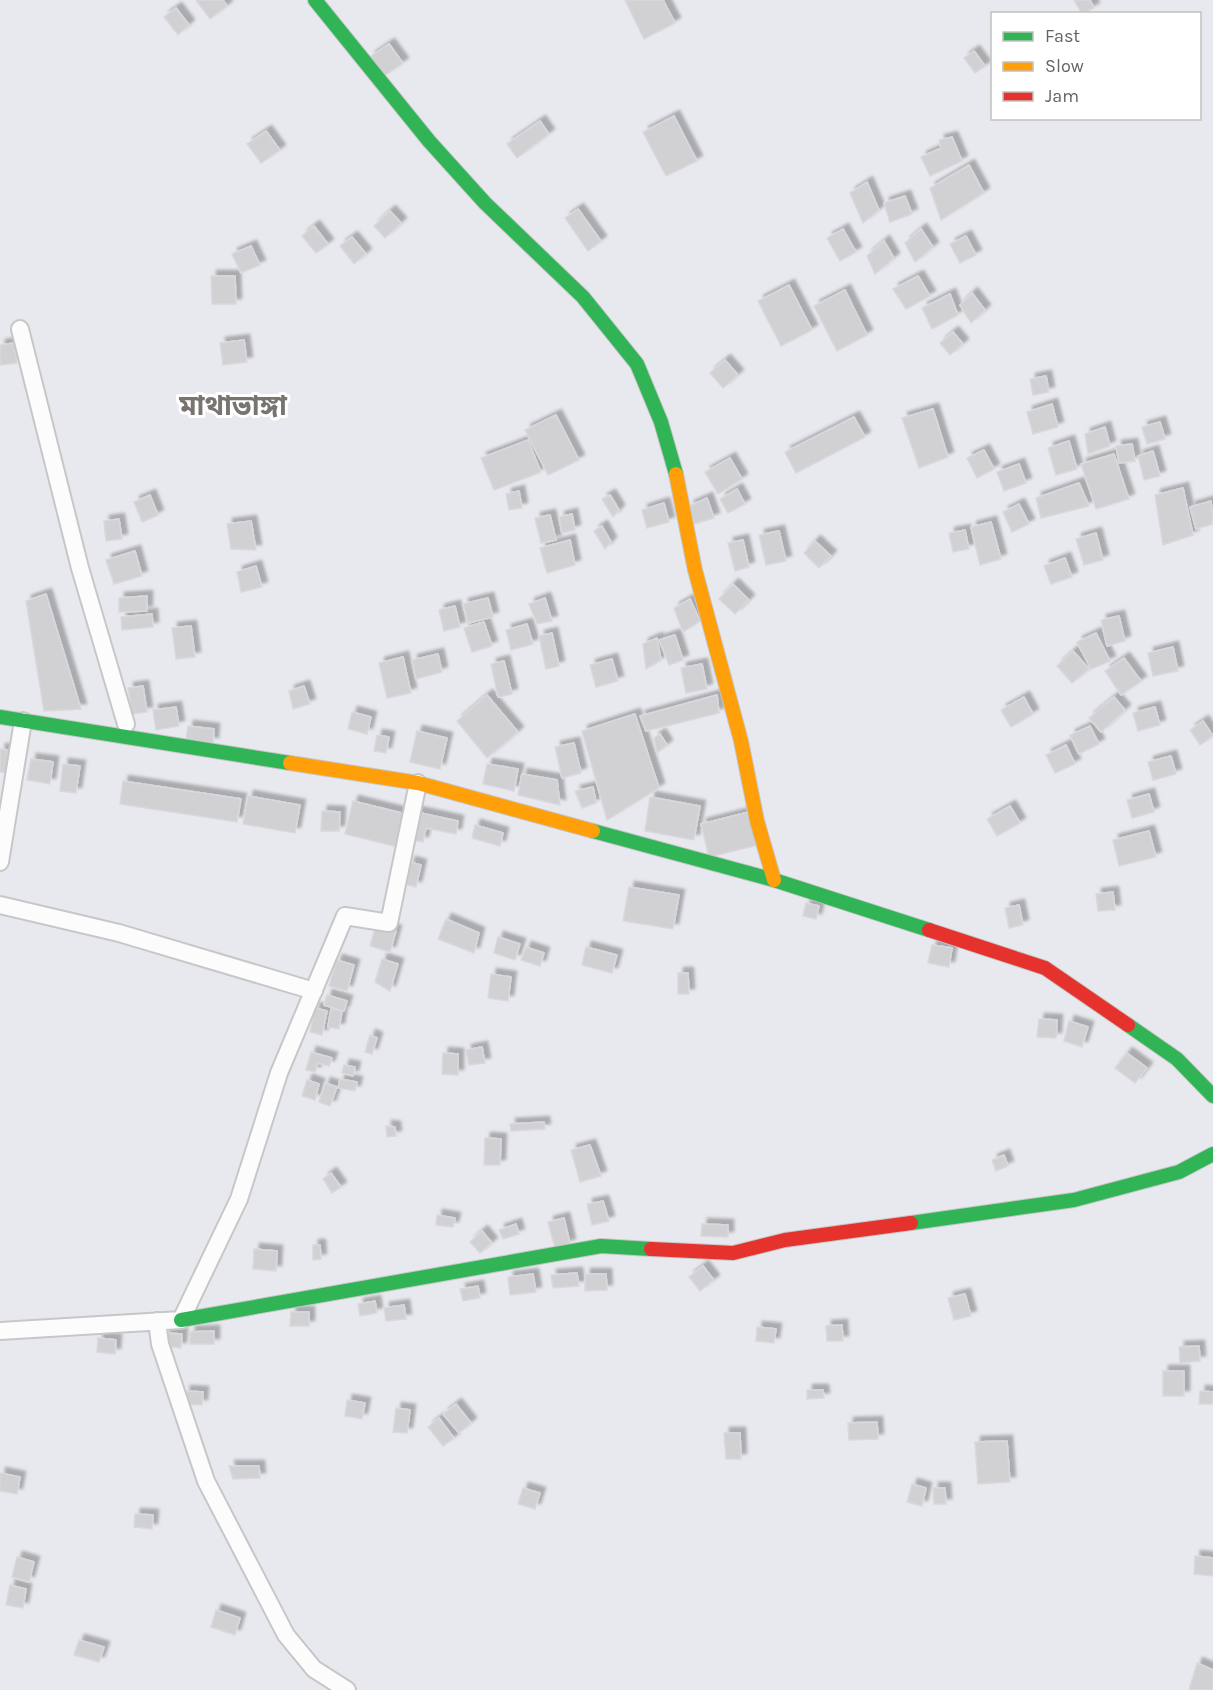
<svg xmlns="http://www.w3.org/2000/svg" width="1213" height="1690" font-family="Karla,'Noto Sans Bengali',sans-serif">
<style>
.building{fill:#d1d1d4;stroke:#d8d8dd;stroke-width:1.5;filter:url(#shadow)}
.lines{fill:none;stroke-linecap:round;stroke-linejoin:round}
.street-casing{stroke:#c7c7c8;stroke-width:20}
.fast-casing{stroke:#c6c6c7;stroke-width:16}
.slow-casing{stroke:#c6c6c7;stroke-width:16}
.jam-casing{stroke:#c6c6c7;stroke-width:16}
.street{stroke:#fcfcfc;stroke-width:16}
.fast{stroke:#30b455;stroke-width:14}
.slow{stroke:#ff9f0a;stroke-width:14}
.jam{stroke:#e5322d;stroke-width:14}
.labels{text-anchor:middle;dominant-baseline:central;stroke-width:6;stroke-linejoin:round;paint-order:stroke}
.district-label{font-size:28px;font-weight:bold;fill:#79746f;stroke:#fff}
</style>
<defs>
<filter id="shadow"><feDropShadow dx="5.5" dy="-5.5" stdDeviation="1.5" flood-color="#0004"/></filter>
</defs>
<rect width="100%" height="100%" fill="#e8e9ee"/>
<!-- building -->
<path class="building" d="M196,0H223L227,6L210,19Z
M625,0H663L675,23L644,39Z
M1074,0H1090L1094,8L1082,14Z
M176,8L189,25L178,35L164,17Z
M389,44L403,63L384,76L370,57Z
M974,51L985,66L975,73L964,58Z
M674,116L697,161L666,176L643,132Z
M540,121L549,134L517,158L507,144Z
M266,131L280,150L261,163L247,144Z
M952,137L962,161L930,176L921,157L941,148L939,140Z
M969,165L984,193L941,220L930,188Z
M867,182L879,210L863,223L850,193Z
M905,196L912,214L890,222L884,203Z
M578,209L601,241L588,251L565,218Z
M390,211L401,223L385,238L374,226Z
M314,226L328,244L316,253L302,236Z
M843,229L856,252L840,261L827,238Z
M921,229L933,247L915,262L905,243Z
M966,236L976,255L960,263L950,244Z
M352,237L366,254L354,264L340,246Z
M884,241L894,258L875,274L867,256Z
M251,246L260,265L241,273L232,254Z
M211,276H235L236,304H212Z
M918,276L930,296L906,309L893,289Z
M789,285L812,330L781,346L758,301Z
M845,290L867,335L837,351L814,306Z
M972,293L985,310L971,323L960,305Z
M950,294L958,315L932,329L922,308Z
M953,332L963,344L950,355L940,343Z
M244,340L247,362L223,365L220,343Z
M14,343L17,363L0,365V345Z
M725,360L738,375L723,388L710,373Z
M1046,376L1049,392L1033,395L1030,379Z
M1052,404L1058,427L1033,434L1027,412Z
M933,409L948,457L919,468L902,418Z
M556,415L579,460L548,475L525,430Z
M854,417L865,437L796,473L785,452Z
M1160,422L1165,439L1147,444L1142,427Z
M1105,427L1110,446L1088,454L1085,434Z
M528,440L541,472L494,490L481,458Z
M1069,441L1077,469L1056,475L1048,448Z
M1132,444L1135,461L1119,463L1116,446Z
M984,450L994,469L977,478L967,458Z
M1153,451L1160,476L1144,480L1138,456Z
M1114,454L1129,499L1096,509L1081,464Z
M730,458L742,479L718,494L705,472Z
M1019,464L1026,483L1004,491L997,472Z
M1079,483L1089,506L1041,518L1036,498Z
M1183,488L1193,535L1163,545L1155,495Z
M737,489L745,504L728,513L720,499Z
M519,491L522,508L509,510L506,494Z
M150,495L158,515L142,522L134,502Z
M610,495L619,510L613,517L602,499Z
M707,498L714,518L694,524L689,506Z
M1211,501L1213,524L1196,529L1190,507Z
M664,503L669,522L647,528L642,510Z
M1019,504L1029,524L1012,532L1003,512Z
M572,514L575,530L562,533L559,517Z
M550,515L556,540L541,543L535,518Z
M119,519L122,539L106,541L104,521Z
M251,521L256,550L231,549L227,524Z
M991,522L1001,559L980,565L971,527Z
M602,526L611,542L605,549L594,531Z
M965,530L969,549L953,552L949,533Z
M779,531L786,561L766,565L759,535Z
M1096,533L1103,560L1084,565L1076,539Z
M570,540L575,565L547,573L540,548Z
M743,540L749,567L735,571L728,543Z
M815,541L831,556L819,568L804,553Z
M135,551L142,576L114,584L106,560Z
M1065,558L1072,577L1051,584L1044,566Z
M256,566L262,587L241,592L237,572Z
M733,584L749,600L735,614L719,599Z
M46,594L81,709L44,711L26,601Z
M147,596V611L119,612V598Z
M488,598L493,617L468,623L463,604Z
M545,598L552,621L537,624L529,604Z
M690,599L700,621L683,632L674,608Z
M455,606L460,627L444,631L439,610Z
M152,614L153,627L122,630L121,617Z
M1119,616L1125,641L1107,646L1101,620Z
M484,622L492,646L472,652L464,628Z
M527,624L533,644L511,650L506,630Z
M191,626L195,657L176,659L172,628Z
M552,633L559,666L546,669L539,636Z
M1096,633L1110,661L1091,669L1077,642Z
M675,635L683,660L669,665L659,640Z
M657,638L661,660L646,669L643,644Z
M1173,647L1178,671L1153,676L1148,653Z
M1073,651L1089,669L1072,683L1057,666Z
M438,654L442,672L416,679L412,660Z
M403,657L411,693L387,698L379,663Z
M1124,658L1141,681L1121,695L1105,671Z
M612,659L618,681L596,687L590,665Z
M504,661L512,694L498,697L491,664Z
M702,664L707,689L686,693L681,668Z
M143,686L147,712L132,714L128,688Z
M304,686L310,704L293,709L289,691Z
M487,695L518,732L487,758L457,721Z
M717,695L719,713L646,731L640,716Z
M1024,697L1033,714L1011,727L1001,710Z
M1114,697L1125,710L1101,732L1089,718Z
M176,707L179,726L156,730L153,710Z
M1155,707L1160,725L1138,731L1133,713Z
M352,712L371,717L367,734L348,729Z
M635,714L659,788L607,820L582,731Z
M1203,721L1213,736L1200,745L1190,730Z
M188,726L214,729L213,743L186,740Z
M1090,726L1099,744L1079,754L1070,735Z
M417,731L447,738L440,769L410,762Z
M660,734L667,745L657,753L654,738Z
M377,735L389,737L386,753L374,751Z
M574,743L581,773L562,778L555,747Z
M1066,745L1075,764L1055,773L1046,755Z
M0,749L13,751L9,773L0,772Z
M1171,756L1176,774L1153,780L1148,762Z
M31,759L53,762L50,784L27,780Z
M63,764L80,766L76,793L60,791Z
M487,764L518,769L514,791L483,784Z
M522,774L557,780L560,805L518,795Z
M123,781L241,799L237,822L120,804Z
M593,787L596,803L582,808L575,791Z
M1149,794L1154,812L1132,818L1127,800Z
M248,796L300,805L295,833L243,824Z
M650,797L700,806L694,840L645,831Z
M353,801L406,814L398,847L345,834Z
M1010,806L1020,823L997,836L987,819Z
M322,811L340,812L339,831H321Z
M416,812L458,821L456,834L426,828L423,842L411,840Z
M749,812L758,845L709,857L701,824Z
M475,825L503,833L500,846L472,838Z
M1149,831L1156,857L1119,866L1113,840Z
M410,862L421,865L416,887L405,884Z
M629,887L679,895L673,929L623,921Z
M1113,892L1115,910L1098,911L1096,894Z
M806,903L819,906L816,919L803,916Z
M1019,905L1023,925L1009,928L1005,908Z
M446,919L479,933L474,953L438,939Z
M376,925L396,931L390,952L370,946Z
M498,937L520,944L515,960L494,953Z
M932,945L952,948L949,967L928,963Z
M526,947L544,953L540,966L521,960Z
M586,947L617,955L612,973L582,965Z
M382,959L398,964L390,991L375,982Z
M337,960L354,965L347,991L329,986Z
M678,973H688L689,994H678Z
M491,974L511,977L508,1001L488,998Z
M327,995L347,1001L344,1011L324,1005Z
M315,1008L327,1011L322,1035L310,1032Z
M331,1009L342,1011L339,1029L328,1027Z
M1039,1019L1057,1020L1056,1038L1037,1037Z
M1069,1021L1088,1027L1082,1047L1064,1041Z
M370,1035L377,1038L372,1054L365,1052Z
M482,1047L485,1063L469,1065L466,1050Z
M311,1052L332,1058L329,1066L318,1063L315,1072L306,1070Z
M443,1053L458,1054V1075L442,1074Z
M1127,1053L1147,1068L1135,1083L1115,1068Z
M344,1065L355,1067L353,1076L342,1073Z
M340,1079L357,1082L355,1091L338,1088Z
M307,1080L319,1084L315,1100L302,1096Z
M325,1083L337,1087L330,1106L319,1102Z
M544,1122L545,1129L511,1131L510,1124Z
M386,1126L395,1127L396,1136L387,1137Z
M485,1138L501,1139L500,1165H484Z
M590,1145L601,1176L580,1182L571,1150Z
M1004,1155L1008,1166L996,1171L992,1160Z
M331,1173L341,1187L332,1193L323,1179Z
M603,1201L609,1221L592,1225L587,1204Z
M437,1215L455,1218L453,1227L436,1225Z
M564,1218L570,1244L555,1248L548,1222Z
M516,1224L519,1234L503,1239L499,1230Z
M702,1224L728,1225V1237L701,1236Z
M482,1231L492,1243L480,1253L470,1242Z
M313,1245H320L321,1259L313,1260Z
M254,1249L277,1251L276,1271L253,1269Z
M703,1266L714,1280L700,1291L689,1277Z
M577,1273L579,1286L553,1288L551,1275Z
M533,1274L536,1292L510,1295L508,1277Z
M585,1274H606L607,1290L585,1291Z
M478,1286L480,1298L463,1301L460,1289Z
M965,1294L971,1316L954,1320L948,1298Z
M375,1301L377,1313L360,1316L358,1304Z
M404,1305L406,1319L386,1321L384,1308Z
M291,1312H309V1326H290Z
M842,1325L843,1341H827L826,1326Z
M757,1327L776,1329L774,1343L756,1341Z
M214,1331V1344H190V1332Z
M165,1333L182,1334L181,1348L164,1346Z
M98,1338L116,1340L115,1354L97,1352Z
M1199,1346L1200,1361L1180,1363L1179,1347Z
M1163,1371H1184V1396H1163Z
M807,1390H823L824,1398L807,1399Z
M185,1391L203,1392L202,1405L184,1404Z
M1200,1391L1213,1392V1404H1199Z
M347,1400L365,1403L362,1419L345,1416Z
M456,1404L471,1423L459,1433L443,1414Z
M396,1408L410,1410L407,1433L393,1432Z
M439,1418L454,1438L443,1446L428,1427Z
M877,1422L878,1439L849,1440L848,1423Z
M724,1433H740L741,1459H726Z
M1007,1441L1010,1482L978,1484L975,1442Z
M229,1466H259L260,1478L233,1479Z
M0,1473L20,1477L17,1494L0,1491Z
M912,1484L926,1488L922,1506L907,1502Z
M523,1488L540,1493L535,1509L518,1504Z
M933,1488H945L946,1504H934Z
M135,1514L153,1515L152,1529L134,1527Z
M1195,1556L1213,1558V1576L1194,1574Z
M17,1557L34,1562L29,1582L12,1577Z
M10,1585L26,1589L23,1608L6,1605Z
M216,1610L240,1618L235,1635L211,1627Z
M79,1640L104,1647L99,1662L74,1655Z
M1197,1663L1213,1670V1690H1189Z"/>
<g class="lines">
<defs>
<path id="street" d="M20,329L80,568L126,724
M0,862L23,721
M0,905L119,933L314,991
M157,1321L160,1344L206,1481L286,1635L314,1669L347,1690
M0,1331L181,1320L239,1199L279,1073L345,916L389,923L418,783"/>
<path id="fast" d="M315,0L429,141L485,203L583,297L637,364L661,422L676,474
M0,717L290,763
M593,831L774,880L929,930
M1128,1025L1177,1059L1213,1096
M911,1223L1074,1200L1179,1172L1213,1154
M181,1320L601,1246L651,1249"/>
<path id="slow" d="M676,474L695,570L741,741L757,821L774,880
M290,763L418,783L593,831"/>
<path id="jam" d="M929,930L1045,968L1128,1025
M651,1249L733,1253L785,1240L911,1223"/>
</defs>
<!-- street casing -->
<use href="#street" class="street-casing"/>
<!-- fast casing -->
<use href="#fast" class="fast-casing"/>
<!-- slow casing -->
<use href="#slow" class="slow-casing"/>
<!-- jam casing -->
<use href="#jam" class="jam-casing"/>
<!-- street -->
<use href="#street" class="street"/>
<!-- fast -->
<use href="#fast" class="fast"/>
<!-- slow -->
<use href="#slow" class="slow"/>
<!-- jam -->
<use href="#jam" class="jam"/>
</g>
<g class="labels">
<!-- district labels -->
<g class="district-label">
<text x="233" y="405">মাথাভাঙ্গা</text>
</g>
</g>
<!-- legend -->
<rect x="991" y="12" width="210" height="108" fill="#ffffff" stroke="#c2c1bf" stroke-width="1.5"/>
<rect x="1003" y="32" width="30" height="9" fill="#30b455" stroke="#c2c1bf" stroke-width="1.5"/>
<text x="1045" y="42" font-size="18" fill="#67635e">Fast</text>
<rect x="1003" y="62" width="30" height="9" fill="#ff9f0a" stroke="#c2c1bf" stroke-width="1.5"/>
<text x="1045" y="72" font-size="18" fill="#67635e">Slow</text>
<rect x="1003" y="92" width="30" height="9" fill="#e5322d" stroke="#c2c1bf" stroke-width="1.5"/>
<text x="1045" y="102" font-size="18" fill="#67635e">Jam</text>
</svg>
